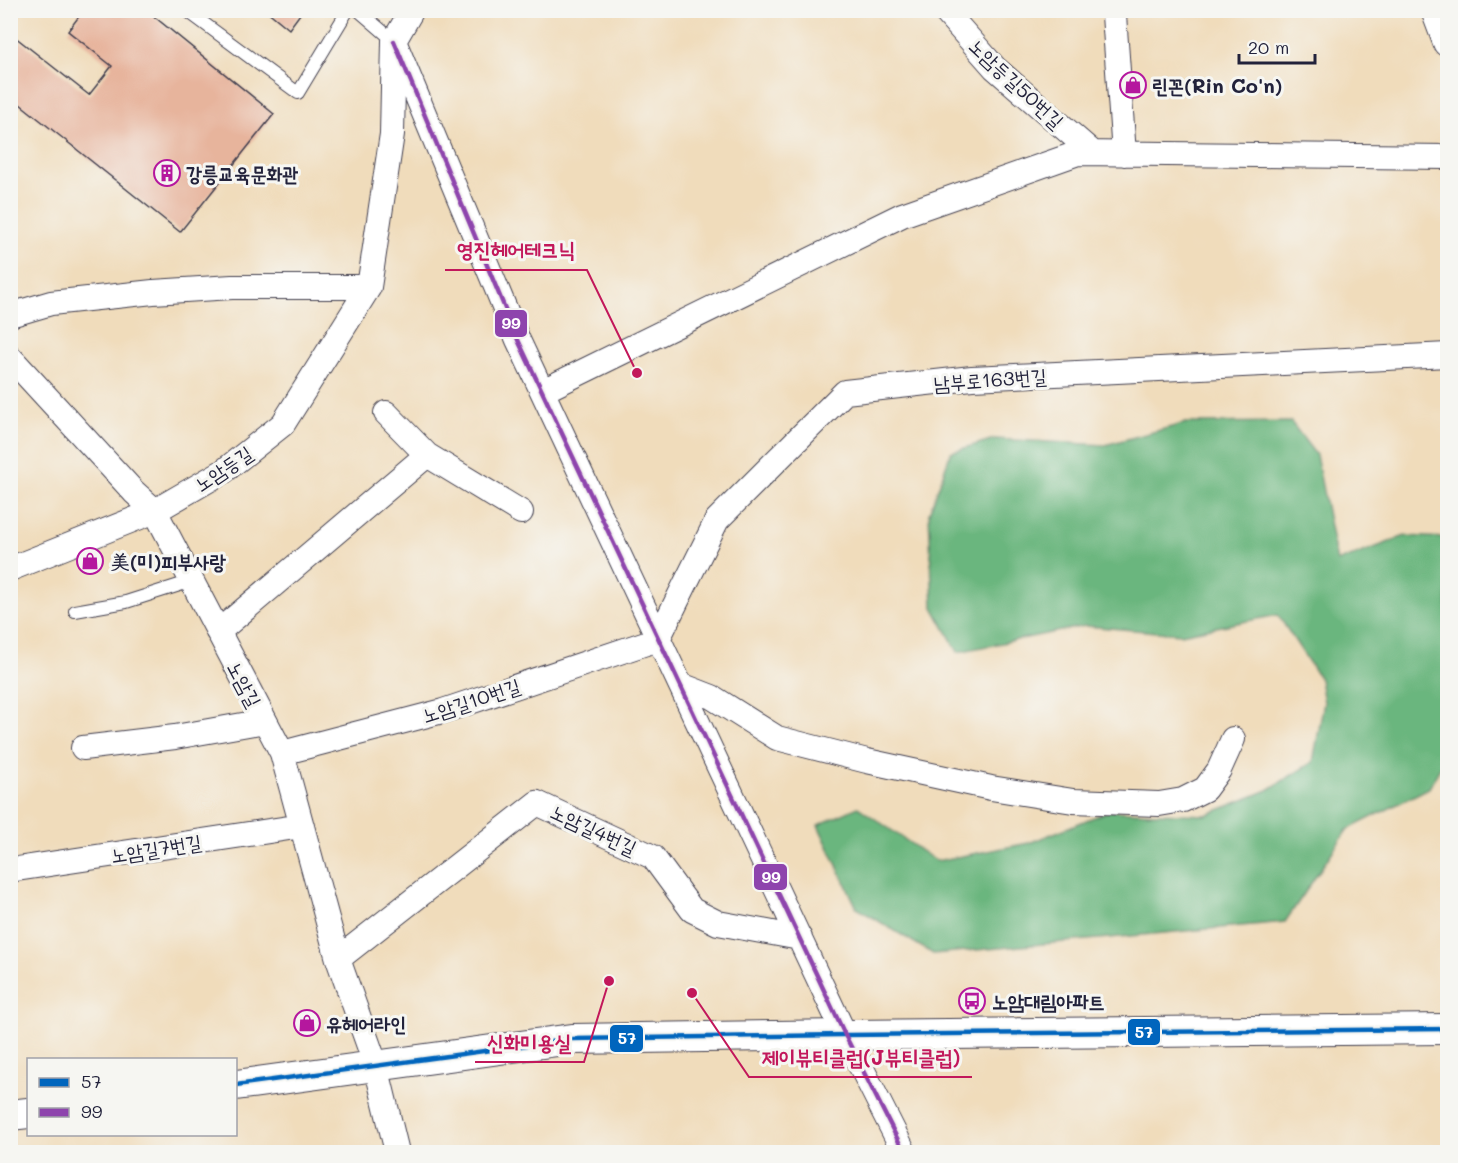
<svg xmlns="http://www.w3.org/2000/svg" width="1458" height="1163" font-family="Mali,'LXGW WenKai TC','Poor Story',sans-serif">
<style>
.forest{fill:#6ab67e;stroke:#466c5c;stroke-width:1.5}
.building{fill:#e7b49c}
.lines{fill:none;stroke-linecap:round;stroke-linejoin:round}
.service-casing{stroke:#413e4e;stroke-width:14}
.minor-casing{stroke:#413e4e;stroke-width:26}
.tertiary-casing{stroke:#413e4e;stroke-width:32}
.service{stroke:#fff;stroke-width:12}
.minor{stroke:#fff;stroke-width:24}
.tertiary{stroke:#fff;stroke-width:30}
.bus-1-casing{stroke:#f6f6f2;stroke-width:9}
.bus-2-casing{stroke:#f6f6f2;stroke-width:9}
.bus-1{stroke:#0065bd;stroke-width:4.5}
.bus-2{stroke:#8e44ad;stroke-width:4.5}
.labels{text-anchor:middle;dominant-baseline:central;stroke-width:6;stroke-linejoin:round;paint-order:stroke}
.street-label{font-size:20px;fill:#22223b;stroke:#f6f6f2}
.poi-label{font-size:20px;font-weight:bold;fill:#22223b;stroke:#f6f6f2;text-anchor:start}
.leader{fill:none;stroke:#c2185b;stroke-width:2}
.callout-dot{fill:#c2185b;stroke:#f6f6f2;stroke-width:2}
.callout-label{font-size:21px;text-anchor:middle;font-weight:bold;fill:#c2185b;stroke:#f6f6f2;stroke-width:6;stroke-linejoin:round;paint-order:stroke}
.line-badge{stroke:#f6f6f2;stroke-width:2}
.badge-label{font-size:16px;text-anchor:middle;font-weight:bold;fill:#fff}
</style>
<rect width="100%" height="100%" fill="#f6f6f2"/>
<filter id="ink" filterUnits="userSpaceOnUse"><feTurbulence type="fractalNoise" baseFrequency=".0167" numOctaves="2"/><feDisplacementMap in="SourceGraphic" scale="12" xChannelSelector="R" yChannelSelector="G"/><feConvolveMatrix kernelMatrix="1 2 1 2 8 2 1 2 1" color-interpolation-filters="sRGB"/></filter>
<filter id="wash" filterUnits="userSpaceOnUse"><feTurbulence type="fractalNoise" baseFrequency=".008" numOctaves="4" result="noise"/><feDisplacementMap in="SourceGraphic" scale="24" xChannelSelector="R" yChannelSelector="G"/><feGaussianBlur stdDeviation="1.35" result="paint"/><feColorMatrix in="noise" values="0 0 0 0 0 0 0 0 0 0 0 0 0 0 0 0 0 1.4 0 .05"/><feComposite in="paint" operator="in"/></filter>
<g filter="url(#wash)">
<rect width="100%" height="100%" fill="#f0dcbb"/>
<!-- forest -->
<path class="forest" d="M1291,422L1316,455L1337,562L1405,536L1447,538V755L1429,788L1347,830L1285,922L933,954L857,908L818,825L858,807L936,861L1029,843L1109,811L1206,815L1268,790L1313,762L1324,702L1320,679L1278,615L1181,634L1085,626L958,652L933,607L929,513L951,452L994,439L1105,445L1186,423Z"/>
<g id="blocks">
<!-- building -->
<path class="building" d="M75,10H146L274,114L180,232L10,96V33L89,95L112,66L68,31L80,15Z
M266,10H303L289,29Z"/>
</g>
</g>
<g filter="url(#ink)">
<use href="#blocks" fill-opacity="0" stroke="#413e4e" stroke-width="1.5"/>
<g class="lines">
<defs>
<path id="service" d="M186,10L298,93L348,10
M358,10L394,41
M75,611L126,602L192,581"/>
<path id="minor" d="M944,10L995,68L1093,153
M1111,10L1114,15L1124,154
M394,41L518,340L845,1035L904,1152
M10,315L51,303L153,292L232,287H369
M10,357L134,492L155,511L282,753L338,959L376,1066L397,1152
M543,391L902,215L1078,153L1448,157
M386,413L427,455
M10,569L155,511L224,471L283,424L369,287L392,134L394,41L412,10
M218,632L427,455L521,512
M681,685L712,697L777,738L867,761L991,788L1073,801L1159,804L1183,800L1205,789L1219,770L1233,739
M83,748L175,737L265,721
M282,753L443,711L658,639L717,520L845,392L972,378L1448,355
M10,870L302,826
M338,959L537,803L653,857L692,910L718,923L800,938"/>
<path id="tertiary" d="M1436,10L1448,42
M236,1085L572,1039L845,1035L1448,1029
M10,1115L28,1113"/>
</defs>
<!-- service casing -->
<use href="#service" class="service-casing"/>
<!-- minor casing -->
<use href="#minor" class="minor-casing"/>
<!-- tertiary casing -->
<use href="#tertiary" class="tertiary-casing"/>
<!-- service -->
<use href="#service" class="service"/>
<!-- minor -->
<use href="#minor" class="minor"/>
<!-- tertiary -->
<use href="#tertiary" class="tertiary"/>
<defs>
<path id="bus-1" d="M236,1085L572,1039L845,1035L1448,1029"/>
<path id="bus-2" d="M394,41L518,340L845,1035L904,1152"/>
</defs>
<!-- bus-1 casing -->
<use href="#bus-1" class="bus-1-casing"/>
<!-- bus-2 casing -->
<use href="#bus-2" class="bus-2-casing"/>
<!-- bus-1 -->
<use href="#bus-1" class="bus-1"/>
<!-- bus-2 -->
<use href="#bus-2" class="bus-2"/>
</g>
</g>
<!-- icons -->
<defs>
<symbol id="shop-ring" viewBox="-11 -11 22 22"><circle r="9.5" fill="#f6f6f2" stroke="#b5179e" stroke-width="1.5"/><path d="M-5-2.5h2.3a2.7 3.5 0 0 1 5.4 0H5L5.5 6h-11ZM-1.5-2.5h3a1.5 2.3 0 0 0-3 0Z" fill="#b5179e"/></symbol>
<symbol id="building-ring" viewBox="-11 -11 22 22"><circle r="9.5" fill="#f6f6f2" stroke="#b5179e" stroke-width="1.5"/><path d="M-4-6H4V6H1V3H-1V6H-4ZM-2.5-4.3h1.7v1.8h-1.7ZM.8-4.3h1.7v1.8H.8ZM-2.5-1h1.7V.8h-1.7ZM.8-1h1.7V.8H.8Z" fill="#b5179e"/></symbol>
<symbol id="bus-ring" viewBox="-11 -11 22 22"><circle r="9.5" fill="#f6f6f2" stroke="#b5179e" stroke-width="1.5"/><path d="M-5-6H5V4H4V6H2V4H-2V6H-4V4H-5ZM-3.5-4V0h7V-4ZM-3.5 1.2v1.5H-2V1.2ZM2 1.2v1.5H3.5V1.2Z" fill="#b5179e"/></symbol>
</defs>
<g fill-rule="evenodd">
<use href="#shop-ring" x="1118" y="70" width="30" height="30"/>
<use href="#building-ring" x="152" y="158" width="30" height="30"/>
<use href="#shop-ring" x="75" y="546" width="30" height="30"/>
<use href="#bus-ring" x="957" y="986" width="30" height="30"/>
<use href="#shop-ring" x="292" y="1008" width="30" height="30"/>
</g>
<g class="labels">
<!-- street labels -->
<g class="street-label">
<text transform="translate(1017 83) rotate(43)">노암등길50번길</text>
<text transform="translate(990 379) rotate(-4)">남부로163번길</text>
<text transform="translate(223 468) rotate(-34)">노암등길</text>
<text transform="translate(245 684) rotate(62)">노암길</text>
<text transform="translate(471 700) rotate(-18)">노암길10번길</text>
<text transform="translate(594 829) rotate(25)">노암길4번길</text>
<text transform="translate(156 848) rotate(-9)">노암길7번길</text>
</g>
<!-- poi labels -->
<g class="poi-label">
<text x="1152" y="85">린꼰(Rin Co'n)</text>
<text x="186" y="173">강릉교육문화관</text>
<text x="110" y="561">美(미)피부사랑</text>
<text x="992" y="1001">노암대림아파트</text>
<text x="326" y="1023">유헤어라인</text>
</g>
</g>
<!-- callouts -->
<path class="leader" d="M637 373L587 270H445M609 981L584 1062H475M692 993L749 1077H972"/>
<g class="callout-dot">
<circle cx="637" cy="373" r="6"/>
<circle cx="609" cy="981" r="6"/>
<circle cx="692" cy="993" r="6"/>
</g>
<g class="callout-label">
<text x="516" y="257">영진헤어테크닉</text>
<text x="529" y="1050">신화미용실</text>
<text x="861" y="1065">제이뷰티클럽(J뷰티클럽)</text>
</g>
<g class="line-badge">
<rect x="494" y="309" width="34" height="29" rx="6" fill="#8e44ad"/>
<rect x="753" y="863" width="35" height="28" rx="6" fill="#8e44ad"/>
<rect x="1127" y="1018" width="34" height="28" rx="6" fill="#0065bd"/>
<rect x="609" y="1024" width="35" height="29" rx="6" fill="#0065bd"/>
</g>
<g class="badge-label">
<text x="511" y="329">99</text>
<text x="771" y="883">99</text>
<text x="1144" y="1038">57</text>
<text x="627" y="1044">57</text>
</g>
<!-- margin -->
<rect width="1458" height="1163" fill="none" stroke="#f6f6f2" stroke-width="36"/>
<!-- legend -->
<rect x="27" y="1058" width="210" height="78" fill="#f6f6f2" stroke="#a1a1a9" stroke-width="1.5"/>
<rect x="39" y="1078" width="30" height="9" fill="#0065bd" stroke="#a1a1a9" stroke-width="1.5"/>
<text x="81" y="1088" font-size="18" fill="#22223b">57</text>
<rect x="39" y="1108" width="30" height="9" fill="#8e44ad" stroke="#a1a1a9" stroke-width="1.5"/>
<text x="81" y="1118" font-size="18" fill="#22223b">99</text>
<!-- scale -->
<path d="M1239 54v9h76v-9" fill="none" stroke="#22223b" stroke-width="3"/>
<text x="1248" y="54" font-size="18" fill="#22223b" stroke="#f6f6f2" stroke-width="4.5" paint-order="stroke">20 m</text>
</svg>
